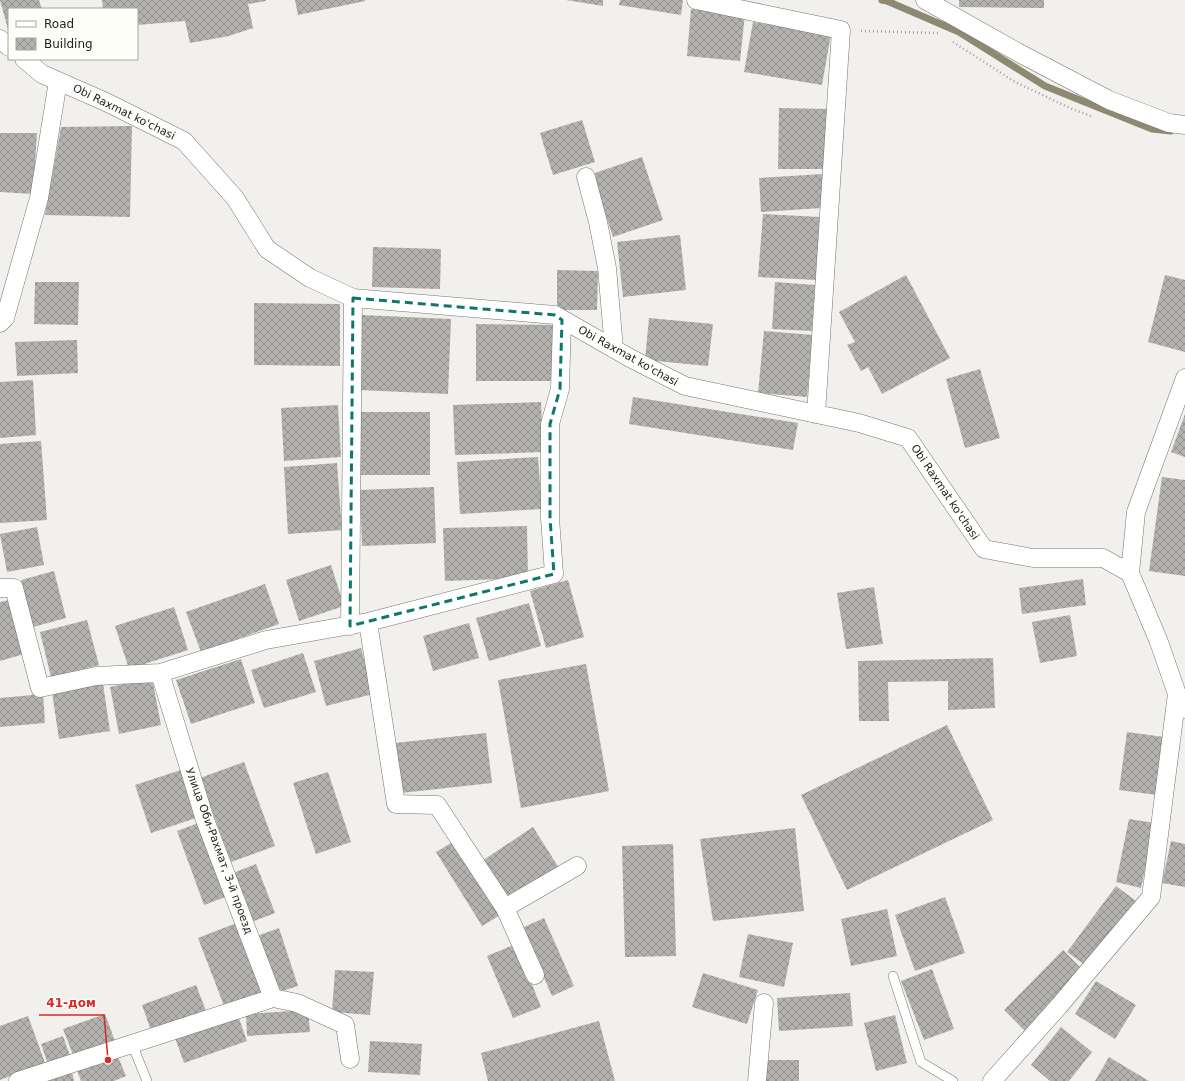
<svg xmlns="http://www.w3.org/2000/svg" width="1185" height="1081" font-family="'DejaVu Sans',sans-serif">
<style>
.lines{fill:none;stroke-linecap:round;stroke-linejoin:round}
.stream{stroke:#8e8973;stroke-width:7}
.building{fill:url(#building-cross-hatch)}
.lane-casing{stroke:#747470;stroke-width:10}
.street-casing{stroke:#747470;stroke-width:19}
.path{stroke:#a09f9c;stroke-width:2.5;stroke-dasharray:1 3;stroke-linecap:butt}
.lane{stroke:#fff;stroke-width:9}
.street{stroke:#fff;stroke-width:18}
.marked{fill:none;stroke:#0f766e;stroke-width:3;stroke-dasharray:8 5;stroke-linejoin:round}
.labels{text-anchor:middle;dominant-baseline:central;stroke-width:3;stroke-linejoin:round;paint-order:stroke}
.street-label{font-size:11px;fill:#1e1e1c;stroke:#fefef9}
.leader{fill:none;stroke:#d62828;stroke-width:1.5}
.callout-dot{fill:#d62828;stroke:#fefef9;stroke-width:1.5}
.callout-label{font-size:12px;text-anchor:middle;font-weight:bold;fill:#d62828;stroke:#fefef9;stroke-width:3;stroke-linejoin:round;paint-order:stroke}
</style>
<defs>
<pattern id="building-cross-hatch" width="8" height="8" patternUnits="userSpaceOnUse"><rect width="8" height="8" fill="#b3b2ae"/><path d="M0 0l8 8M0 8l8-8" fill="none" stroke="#91908d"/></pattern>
</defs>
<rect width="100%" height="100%" fill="#f1f0ec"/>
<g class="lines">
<!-- stream -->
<path class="stream" d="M882,0L887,1L959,32L1045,86L1152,129L1171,131"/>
</g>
<!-- building -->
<path class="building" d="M0,0H39L42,9H9V33Z
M102,0H266V1L248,4L253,28L229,36L190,43L185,21L137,25V9H103Z
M295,0H365V1L298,15Z
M566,0H603V6Z
M620,0H683L681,15L619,5Z
M959,0H1044V8L959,7Z
M691,9L745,14L740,61L687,56Z
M753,22L831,34L822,85L744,72Z
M779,108L829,109L828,169H778Z
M582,120L595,162L553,175L540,133Z
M132,126L130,217L45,215L61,127Z
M0,133H37L33,194L0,192Z
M642,157L663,220L613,237L592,174Z
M823,174L821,208L761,212L759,178Z
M763,214L820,217L816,280L758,277Z
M680,235L686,290L623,297L617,242Z
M373,247L441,249L440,289L372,287Z
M557,270L598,271L597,310H557Z
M906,275L950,358L882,394L868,367L861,371L847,345L855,342L839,312Z
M1165,275L1185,280V352L1148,342Z
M35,282H79L78,325L34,324Z
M775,282L815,285L812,331L772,329Z
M254,303L340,304V366L254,365Z
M362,315L451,319L448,394L359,390Z
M649,318L713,324L708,366L645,360Z
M476,324L559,325L558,381H476Z
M764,331L813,335L807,397L758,393Z
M77,340L78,373L17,376L15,342Z
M980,369L1000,438L965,448L946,379Z
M33,380L36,435L0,438V382Z
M633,397L798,423L793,450L629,424Z
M541,402L543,452L455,455L453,405Z
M338,405L341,457L284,461L281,408Z
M359,412H430V475H359Z
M1185,414V457L1171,452Z
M41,441L47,520L0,523V444Z
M538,457L542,509L460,514L457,462Z
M337,463L342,530L288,534L284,467Z
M1162,477L1185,480V576L1149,571Z
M434,487L436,543L362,546L360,490Z
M527,526L528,578L445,581L443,528Z
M37,527L44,565L7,572L0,534Z
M331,565L344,606L299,621L286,580Z
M54,571L66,618L33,627L21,580Z
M1083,579L1086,605L1022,614L1019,588Z
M568,580L584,637L546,648L530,591Z
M265,584L279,624L201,652L186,612Z
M874,587L883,644L846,649L837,593Z
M10,600L24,654L0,661V602Z
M529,603L541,646L489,661L476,618Z
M174,607L188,650L129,669L115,626Z
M1070,615L1077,656L1040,663L1032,622Z
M87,620L99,665L51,677L40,632Z
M469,623L479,658L433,671L423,636Z
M361,648L373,694L326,706L314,661Z
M303,653L316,692L264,708L251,670Z
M993,658L995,708L948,710V681L888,682L889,721H859L858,661Z
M241,659L255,703L191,724L176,680Z
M586,664L609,791L521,808L498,680Z
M152,678L161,725L119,734L110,687Z
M103,684L110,731L59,739L52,692Z
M43,694L45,723L0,727V698Z
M947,725L993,820L847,890L801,795Z
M1127,732L1164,737L1157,795L1119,790Z
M486,733L492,783L401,793L395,743Z
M244,762L275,846L231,862L200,778Z
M181,770L196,818L151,833L135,785Z
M328,772L351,842L316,854L293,783Z
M1129,819L1155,823L1141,888L1116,882Z
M201,822L228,896L204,905L177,831Z
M533,827L559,868L509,901L482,861Z
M795,828L804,911L713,921L700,839Z
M456,840L502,914L482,926L436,852Z
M1171,841L1185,844V887L1162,883Z
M673,844L676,956L625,957L622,846Z
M256,864L275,913L251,922L233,873Z
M1116,886L1136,901L1088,967L1067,952Z
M945,897L965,953L915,971L895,915Z
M887,909L897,956L851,966L841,919Z
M544,918L574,986L552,996L522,928Z
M239,922L267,995L226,1011L198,938Z
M279,928L298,986L276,993L257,936Z
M748,934L793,943L784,987L739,977Z
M516,944L541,1007L513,1018L487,956Z
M1063,950L1084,971L1025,1031L1004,1010Z
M932,969L954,1029L924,1040L901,981Z
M335,970L374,972L370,1015L332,1012Z
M703,973L758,990L747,1024L692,1007Z
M1096,981L1136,1005L1115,1039L1075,1014Z
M196,985L208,1016L153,1036L142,1005Z
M850,993L853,1026L779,1031L777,998Z
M308,1010L310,1032L247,1036L246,1014Z
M237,1013L247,1041L184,1063L174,1035Z
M105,1014L116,1044L75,1060L63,1029Z
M895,1015L907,1063L876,1071L864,1023Z
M28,1016L45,1063L0,1080V1026Z
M599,1021L615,1081H488L481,1053Z
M1061,1027L1092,1052L1069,1081H1050L1031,1065Z
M63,1036L71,1059L49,1067L41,1044Z
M370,1041L422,1044L420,1075L368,1072Z
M116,1052L126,1076L114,1081H81L76,1068Z
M1109,1057L1149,1081H1095Z
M766,1060H799V1081H766Z
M71,1066L74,1081H32Z"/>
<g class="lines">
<defs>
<path id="lane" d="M893,976L921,1062L953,1081
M132,1044L147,1081"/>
<path id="street" d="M696,0L841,30L816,414
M925,0L1019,53L1109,100L1169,123L1185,125
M0,39L9,47
M24,59L42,74L106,102L184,141L235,198L267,249L310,278L353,298L555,315L630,358L685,386L859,423L908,438L984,549L1033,558H1103L1130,573L1159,642L1177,694L1185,709
M586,177L598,222L607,268L614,349
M0,323L5,318L39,198L58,81
M1130,573L1136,512L1185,378
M0,588H14L40,688L96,676L160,673L205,820L273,998L18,1081
M368,622L396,804L437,805L505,908L535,975
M350,626L353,298
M160,673L266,640L368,622L554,574L550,518V424L560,389L562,320
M505,908L577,866
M273,998L297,1003L345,1025L350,1059
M757,1081L764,1003
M992,1081L1059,1006L1151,897L1177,694"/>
</defs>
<!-- lane casing -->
<use href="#lane" class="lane-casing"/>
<!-- street casing -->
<use href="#street" class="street-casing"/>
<!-- path -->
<path class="path" d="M861,31L938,33
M953,42L1015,82L1072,109L1091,116"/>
<!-- lane -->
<use href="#lane" class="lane"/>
<!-- street -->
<use href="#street" class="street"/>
</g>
<!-- marked area -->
<path class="marked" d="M353,298L555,315L562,320L560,389L550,424V518L554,574L350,626Z"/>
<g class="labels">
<!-- street labels -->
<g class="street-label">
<text transform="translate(124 112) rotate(26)">Obi Raxmat ko'chasi</text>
<text transform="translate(628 356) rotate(29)">Obi Raxmat ko'chasi</text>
<text transform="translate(945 492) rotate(56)">Obi Raxmat ko'chasi</text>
<text transform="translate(219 851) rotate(70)">Улица Оби-Рахмат, 3-й проезд</text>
</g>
</g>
<!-- callouts -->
<path class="leader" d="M108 1060L104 1015H39"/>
<circle class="callout-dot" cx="108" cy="1060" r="4"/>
<g class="callout-label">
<text x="71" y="1007">41-дом</text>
</g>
<!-- legend -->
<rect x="8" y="8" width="130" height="52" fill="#fefef9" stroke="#a4a4a1"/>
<rect x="16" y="21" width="20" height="6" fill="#ffffff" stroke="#a4a4a1"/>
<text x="44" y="28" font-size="12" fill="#1e1e1c">Road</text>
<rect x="16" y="38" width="20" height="12" fill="url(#building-cross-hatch)" stroke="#a4a4a1"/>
<text x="44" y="48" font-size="12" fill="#1e1e1c">Building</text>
</svg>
